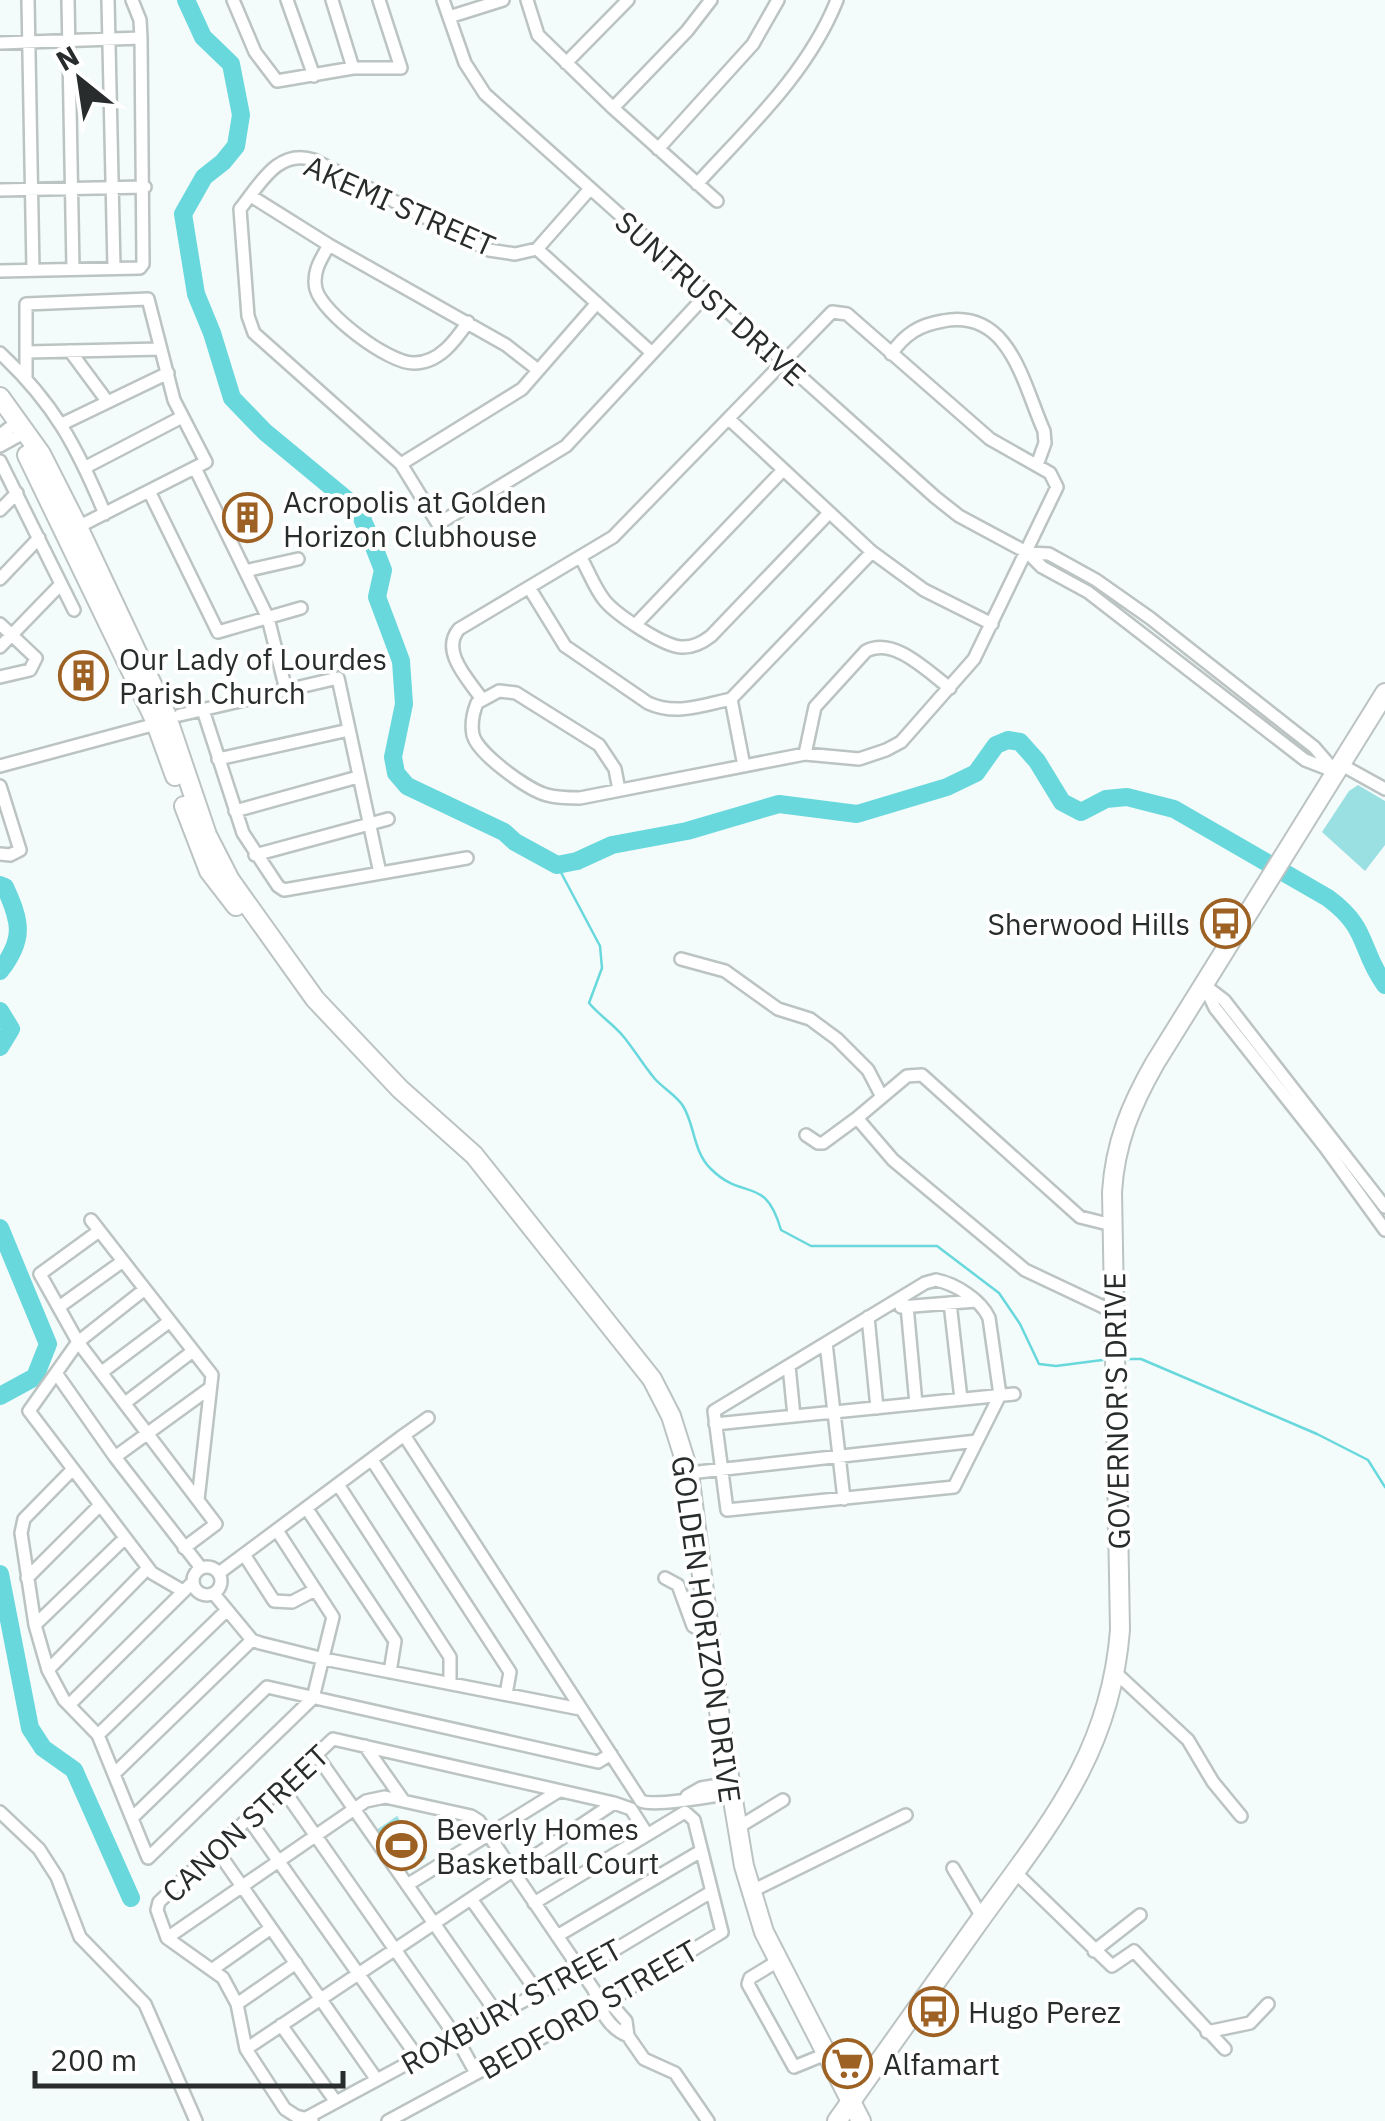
<svg xmlns="http://www.w3.org/2000/svg" width="1385" height="2121" font-family="'IBM Plex Sans',sans-serif">
<style>
.green{fill:#9ae0e3}
.lines{fill:none;stroke-linecap:round;stroke-linejoin:round}
.stream{stroke:#68d8dc;stroke-width:2.5}
.river{stroke:#68d8dc;stroke-width:18}
.street-casing{stroke:#bcc3c3;stroke-width:16}
.secondary-casing{stroke:#bcc3c3;stroke-width:22}
.primary-casing{stroke:#bcc3c3;stroke-width:22}
.street{stroke:#fff;stroke-width:11}
.secondary{stroke:#fff;stroke-width:18}
.primary{stroke:#fff;stroke-width:18}
.labels{text-anchor:middle;dominant-baseline:central;stroke-width:8;stroke-linejoin:round;paint-order:stroke}
.street-label{font-size:30px;fill:#292c2c;stroke:#fff}
.poi-label{font-size:30px;fill:#292c2c;stroke:#fff;text-anchor:start}
</style>
<rect width="100%" height="100%" fill="#f3fbfb"/>
<!-- green -->
<path class="green" d="M1358,785L1385,801V845L1365,871L1322,832L1349,791Z
M397,1816L426,1858L404,1873L375,1831Z"/>
<g class="lines">
<!-- stream -->
<path class="stream" d="M557,865L600,946L602,968L589,1003C599,1015 613,1024 623,1036C634,1049 643,1065 655,1079C663,1088 677,1096 683,1106C695,1125 693,1152 711,1169C744,1202 765,1174 781,1230L811,1246H937L999,1293L1020,1324L1039,1364L1056,1366L1110,1359
M1123,1359H1141L1317,1434L1368,1460L1385,1487"/>
<!-- river -->
<path class="river" d="M186,0L203,37L231,64L241,115L236,146L223,162L204,177L183,214L196,294L212,333L232,398L265,432L358,509L372,542L383,570L377,597L401,661L404,704L393,757L396,773L407,786L504,832L515,842L557,865L577,861L612,845L687,831L779,804L857,814L947,787L976,773L996,745L1008,740L1020,742L1037,761L1062,802L1081,812L1106,799L1127,797L1174,809L1328,898C1370,929 1359,949 1385,985
M0,885L5,887C21,922 25,939 0,971
M0,1011L11,1029L0,1047
M0,1228L48,1344L35,1377L0,1396
M0,1574L30,1728L43,1748L74,1770L131,1898"/>
<defs>
<path id="street" d="M28,0L33,270
M68,0L73,269
M108,0L114,268
M233,0L255,52L277,81L353,68H401L379,0
M287,0L314,76
M332,0L353,68
M443,0L465,63L485,94L935,497L959,516L1028,553L1042,567L1088,592L1305,760L1336,772
M527,0L538,35L613,108L717,201
M449,17L503,0
M0,43L141,38
M566,63L628,0
M613,108L687,31L711,0
M658,149L753,44L778,0
M697,184C749,127 808,73 837,0
M0,190L145,187
M589,190L537,249L515,254L489,250L314,160C278,148 260,184 240,209L248,316L254,333L401,464L438,524L566,446L707,294
M251,196L329,245L506,345L538,370
M329,245C321,259 312,272 316,289C322,313 389,364 414,363C439,363 455,341 468,322
M537,249L652,353
M0,271L140,268L143,264L141,38L140,20L132,0
M70,351L107,401
M27,352L161,349
M0,353C54,403 77,447 105,514
M891,354C905,334 919,325 943,321C1010,308 1023,384 1044,431L1045,443L1037,465
M26,377V304L148,299L174,400L206,462L76,528
M730,420L872,552L924,590L992,624
M62,424L168,373
M0,435L20,420
M0,446L27,431
M0,461L74,610
M401,464L522,389L597,303
M86,467L182,417
M195,468L268,618L286,690
M149,491L218,632L301,608
M0,510L17,493
M1028,553L1049,554L1096,580L1150,618L1314,747L1333,769
M581,558C589,572 595,589 605,601C617,615 663,646 681,647C693,648 702,643 711,636L829,513
M245,571L298,559
M0,579L39,538
M530,589L565,646L648,703C676,716 703,705 731,699
M0,624L36,658L30,670L0,677
M636,624L783,470
M0,647L61,584
M481,698C468,679 440,651 459,629L613,537L832,312L847,314L990,439L1050,473L1057,487L974,659L901,742L886,750L859,759L805,754L580,798C569,798 558,798 547,795C528,790 478,754 473,735C471,725 473,713 477,703L499,691L516,693L599,745L615,769L619,790
M203,710L243,833L278,886L284,890L467,858
M180,715L338,678L380,873
M805,754L815,707L866,651C894,636 928,672 950,688
M218,759L349,730
M1340,764L1385,789
M0,766L156,724
M744,766L731,699L872,552
M0,786L20,850L10,855L0,854
M235,811L358,777
M255,855L388,819
M681,959L725,971L778,1009L810,1019L837,1039L868,1070L882,1097
M1204,985L1215,1008L1325,1147L1385,1230
M1207,987L1224,1000L1385,1207
M806,1135L818,1143H823L857,1118
M91,1220L212,1375L198,1500
M1112,1225L1080,1217L922,1075L907,1076L857,1118L893,1160L1025,1270L1114,1312
M99,1231L40,1274L78,1342L29,1411L152,1573L183,1591
M936,1280C956,1284 981,1300 989,1318L1000,1395L954,1487L727,1510L714,1411L925,1283Z
M145,1289L78,1342L216,1524L184,1548
M950,1303L961,1399
M907,1306L916,1404
M59,1307L123,1261
M901,1307L976,1301
M868,1317L877,1408
M826,1343L844,1499
M789,1366L794,1416
M102,1372L170,1321
M56,1373L115,1457L201,1568
M125,1403L193,1351
M715,1424L1014,1394
M404,1435L428,1418
M115,1457L210,1388
M372,1460L510,1672L506,1694
M73,1469L24,1519L21,1533L35,1625L48,1670L64,1700L98,1735L148,1858L313,1698L333,1617L278,1532
M689,1473L977,1441
M339,1486L450,1657V1683
M307,1509L395,1641L390,1672
M245,1556L274,1601L292,1602L315,1590
M193 1581a14 14 0 1 1 28 0a14 14 0 1 1-28 0Z
M219,1573L404,1435L641,1801C654,1807 713,1796 731,1793
M27,1578L99,1506
M665,1578L678,1585L693,1626L700,1630L709,1629
M214,1594L252,1640L260,1643L324,1659L580,1709
M35,1625L124,1539
M48,1670L148,1568
M1115,1672L1188,1740L1213,1782L1241,1816
M69,1705L193,1582
M98,1735L227,1610
M365,1746L403,1800
M315,1753L498,2015
M115,1773L252,1640
M281,1786L456,2037L476,2073
M687,1796L701,1788L730,1783
M0,1812L39,1849L57,1877L80,1937L145,2004L196,2121
M132,1818L267,1687L598,1762L611,1754
M248,1818L418,2058
M737,1828L783,1800
M216,1849L377,2080
M953,1868L982,1917
M1015,1872L1112,1966L1134,1951L1225,2049
M407,1885L559,1791
M752,1891L906,1815
M471,1899L538,1993
M557,1936L701,1851
M167,1938L366,1801L385,1797L471,1816L479,1821L594,1990C601,2011 607,2027 628,2036
M167,1938L157,1910L159,1902L333,1739L614,1803L631,1809L647,1834
M167,1938L223,1978L237,2004L246,2049L285,2109L296,2116L312,2120
M1094,1951L1140,1915
M778,1961L750,1978L748,1984L794,2067L826,2054
M213,1969L271,1928
M606,1998L626,2021L628,2036L644,2059L675,2073L708,2121
M237,2004L296,1963
M281,2025L336,2102
M1207,2032L1250,2023L1268,2004
M246,2049L614,1803
M308,2117L581,1970L711,1892
M388,2121L599,2007L722,1932L694,1820L685,1812L534,1903"/>
<path id="secondary" d="M0,397L41,454L78,527L166,714L207,835L230,880L315,999L400,1089L474,1155L652,1379L671,1416L689,1473L722,1734L744,1866L764,1932L861,2121
M27,455L154,718L175,776
M184,806L209,871L236,906"/>
<path id="primary" d="M837,2121C883,2057 929,1992 975,1927C1046,1828 1110,1757 1120,1630L1112,1192C1115,1143 1131,1105 1155,1063L1385,693"/>
</defs>
<!-- street casing -->
<use href="#street" class="street-casing"/>
<!-- secondary casing -->
<use href="#secondary" class="secondary-casing"/>
<!-- primary casing -->
<use href="#primary" class="primary-casing"/>
<!-- street -->
<use href="#street" class="street"/>
<!-- secondary -->
<use href="#secondary" class="secondary"/>
<!-- primary -->
<use href="#primary" class="primary"/>
</g>
<!-- icons -->
<defs>
<symbol id="building-ring" viewBox="-11 -11 22 22"><circle r="9.5" fill="#fff" stroke="#9d6123" stroke-width="1.5"/><path d="M-4-6H4V6H1V3H-1V6H-4ZM-2.5-4.3h1.7v1.8h-1.7ZM.8-4.3h1.7v1.8H.8ZM-2.5-1h1.7V.8h-1.7ZM.8-1h1.7V.8H.8Z" fill="#9d6123"/></symbol>
<symbol id="bus-ring" viewBox="-11 -11 22 22"><circle r="9.5" fill="#fff" stroke="#9d6123" stroke-width="1.5"/><path d="M-5-6H5V4H4V6H2V4H-2V6H-4V4H-5ZM-3.5-4V0h7V-4ZM-3.5 1.2v1.5H-2V1.2ZM2 1.2v1.5H3.5V1.2Z" fill="#9d6123"/></symbol>
<symbol id="stadium-ring" viewBox="-11 -11 22 22"><circle r="9.5" fill="#fff" stroke="#9d6123" stroke-width="1.5"/><path d="M0-5a6.5 5 0 1 0 0 10a6.5 5 0 1 0 0-10ZM-3.5-1.8h7v3.6h-7Z" fill="#9d6123"/></symbol>
<symbol id="supermarket-ring" viewBox="-11 -11 22 22"><circle r="9.5" fill="#fff" stroke="#9d6123" stroke-width="1.5"/><path d="M-6-5.5h2.5l.6 2H6L4.5 2H-2.5L-4.4-4H-6ZM-1.5 3.2a1.3 1.3 0 1 0 .1 0ZM3 3.2a1.3 1.3 0 1 0 .1 0Z" fill="#9d6123"/></symbol>
</defs>
<g fill-rule="evenodd">
<use href="#building-ring" x="220" y="490" width="55" height="55"/>
<use href="#building-ring" x="56" y="648" width="55" height="55"/>
<use href="#bus-ring" x="1198" y="896" width="55" height="55"/>
<use href="#stadium-ring" x="374" y="1818" width="55" height="55"/>
<use href="#bus-ring" x="906" y="1984" width="55" height="55"/>
<use href="#supermarket-ring" x="820" y="2036" width="55" height="55"/>
</g>
<g class="labels">
<!-- street labels -->
<g class="street-label">
<text transform="translate(400 205) rotate(24)">AKEMI STREET</text>
<text transform="translate(711 298) rotate(42)">SUNTRUST DRIVE</text>
<text transform="translate(1116 1411) rotate(-91)">GOVERNOR'S DRIVE</text>
<text transform="translate(707 1629) rotate(82)">GOLDEN HORIZON DRIVE</text>
<text transform="translate(245 1823) rotate(-43)">CANON STREET</text>
<text transform="translate(511 2006) rotate(-29)">ROXBURY STREET</text>
<text transform="translate(588 2009) rotate(-30)">BEDFORD STREET</text>
</g>
<!-- poi labels -->
<g class="poi-label">
<text x="283" y="501">Acropolis at Golden<tspan x="283" dy="34">Horizon Clubhouse</tspan></text>
<text x="119" y="658">Our Lady of Lourdes<tspan x="119" dy="34">Parish Church</tspan></text>
<text x="1190" y="923" text-anchor="end">Sherwood Hills</text>
<text x="436" y="1828">Beverly Homes<tspan x="436" dy="34">Basketball Court</tspan></text>
<text x="968" y="2011">Hugo Perez</text>
<text x="883" y="2063">Alfamart</text>
</g>
</g>
<!-- north arrow -->
<g transform="translate(80 80) rotate(330)" stroke="#ffffff" stroke-width="8" paint-order="stroke">
<path d="M0-8L18 38L0 25L-18 38Z" fill="#292c2c"/>
<text y="-15" font-size="28" font-weight="bold" text-anchor="middle" fill="#292c2c">N</text>
</g>
<!-- scale -->
<path d="M35 2071v15h308v-15" fill="none" stroke="#292c2c" stroke-width="5"/>
<text x="50" y="2071" font-size="30" fill="#292c2c" stroke="#ffffff" stroke-width="8" paint-order="stroke">200 m</text>
</svg>
